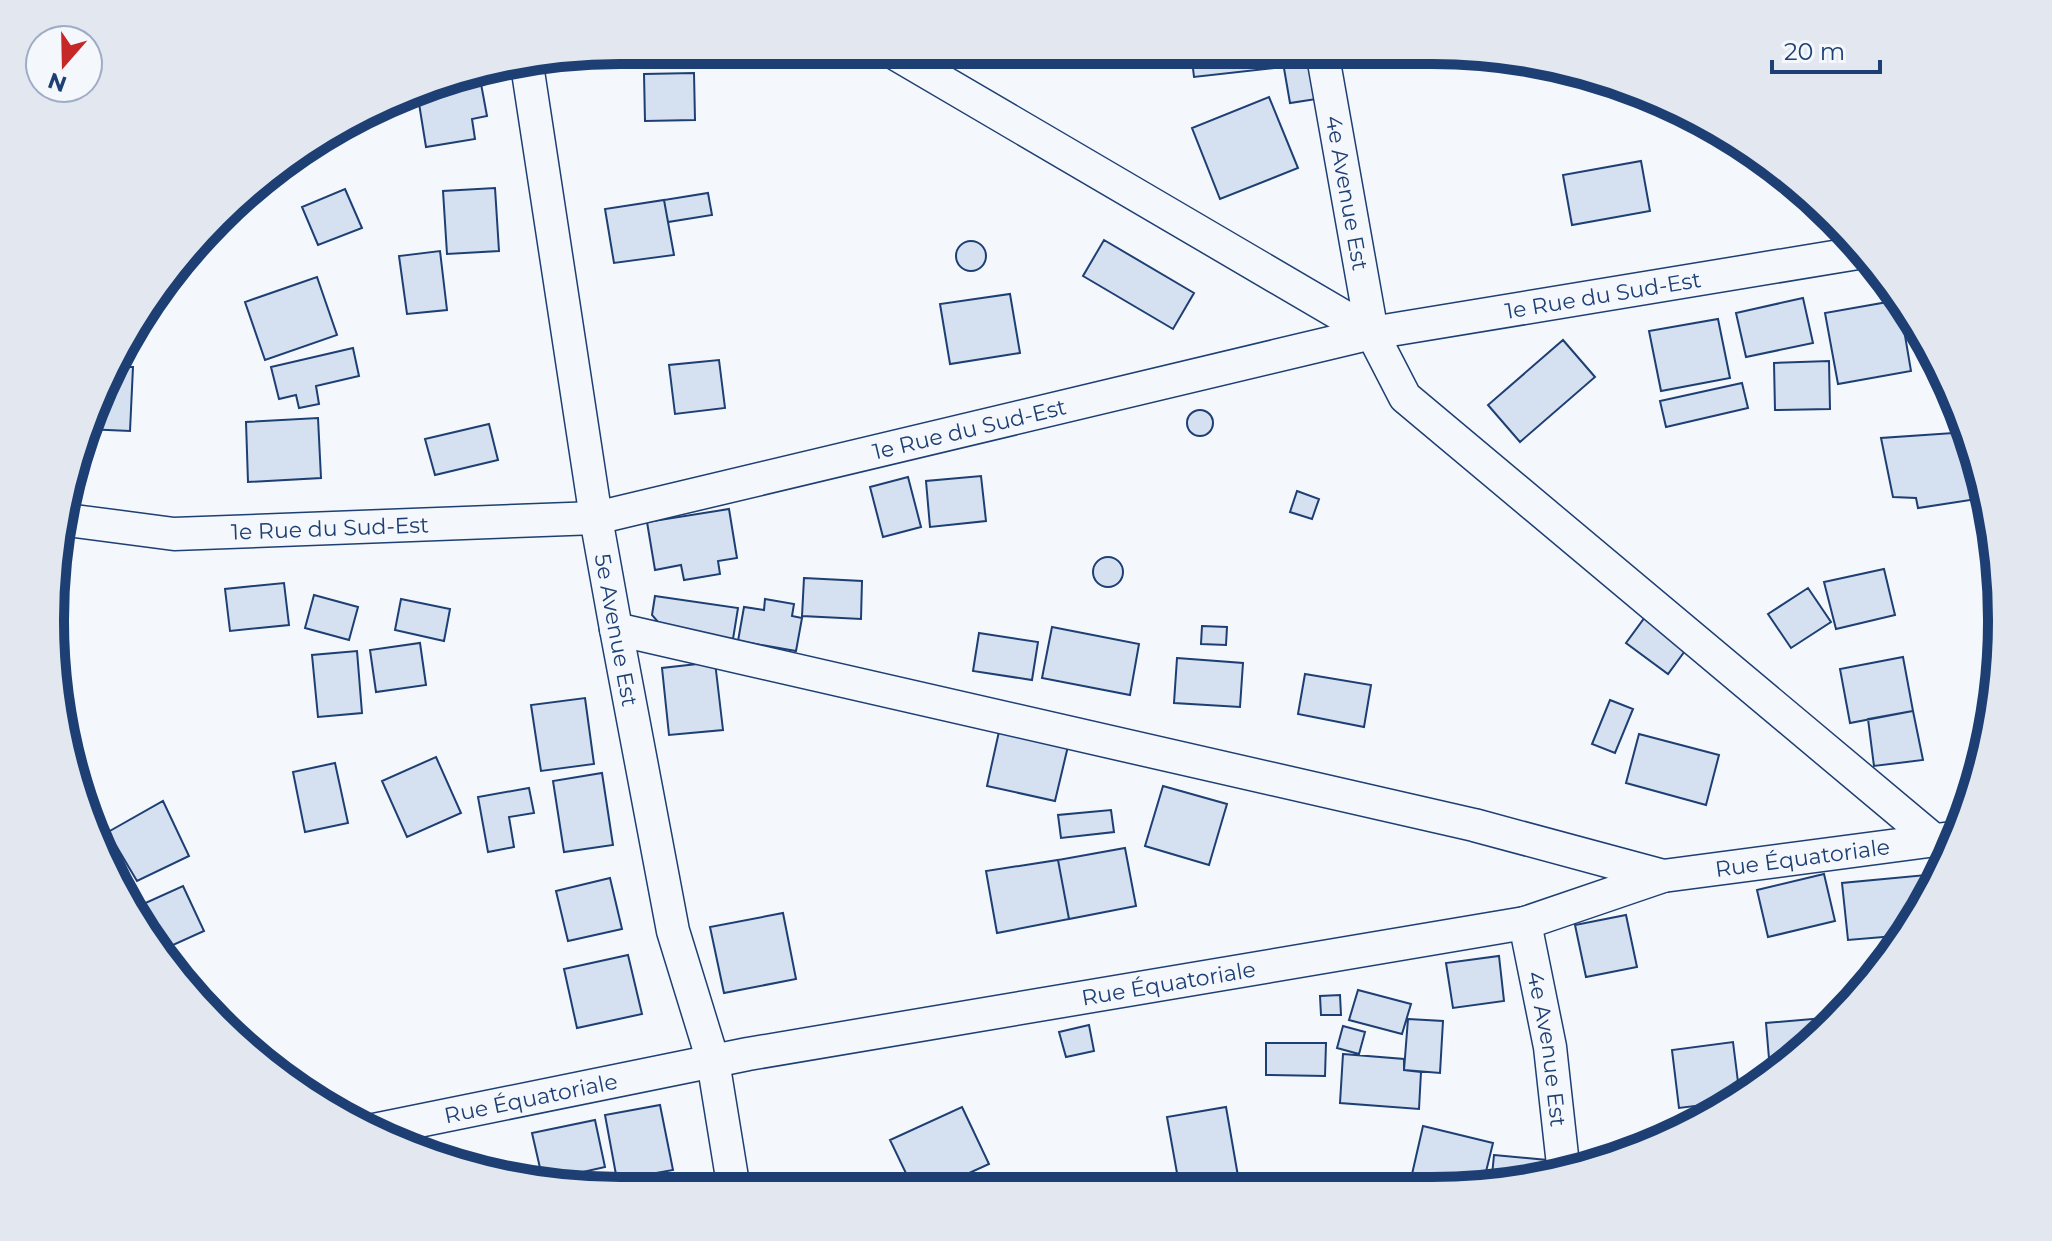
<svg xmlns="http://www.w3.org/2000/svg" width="2052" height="1241" font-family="Montserrat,sans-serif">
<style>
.building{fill:#d5e0f0;stroke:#1d3f73;stroke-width:2}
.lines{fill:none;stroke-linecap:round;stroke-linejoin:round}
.street-casing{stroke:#1d3f73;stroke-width:35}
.street{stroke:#f4f7fb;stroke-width:32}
.labels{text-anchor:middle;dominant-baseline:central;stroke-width:6;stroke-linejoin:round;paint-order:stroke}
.street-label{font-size:22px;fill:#1d3f73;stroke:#f4f7fb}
.rim{fill:none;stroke:#1d3f73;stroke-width:10}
</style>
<rect width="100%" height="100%" fill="#f4f7fb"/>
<!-- building -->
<path class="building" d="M1191,51H1281L1283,67L1194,77Z
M1281,51H1315L1323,98L1290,103Z
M479,73L487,116L472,119L475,139L426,147L417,91L438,80Z
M694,73L695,120L645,121L644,74Z
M1269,97L1298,168L1220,199L1192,128Z
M1641,161L1650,211L1572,225L1563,175Z
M495,188L499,251L447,254L443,191Z
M345,189L362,228L318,245L302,207Z
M708,193L712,215L668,222L664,200Z
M664,200L674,255L614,263L605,209Z
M1104,240L1194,293L1173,329L1083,276Z
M956 256a15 15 0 1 1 30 0a15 15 0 1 1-30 0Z
M440,251L447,310L407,314L399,256Z
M317,277L337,335L265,360L245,302Z
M1010,294L1020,353L950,364L940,304Z
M1803,298L1813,343L1746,357L1736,313Z
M1899,300L1911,371L1838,384L1825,313Z
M1718,319L1730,378L1661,391L1649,331Z
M1563,340L1595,377L1520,442L1488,405Z
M353,348L359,376L316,386L319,404L299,408L296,395L279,399L271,367Z
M719,360L725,408L675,414L669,365Z
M1829,361L1830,409L1775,410L1774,363Z
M118,367H133L130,431L85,429Z
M1742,383L1748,408L1666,427L1660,401Z
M1187 423a13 13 0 1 1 26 0a13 13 0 1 1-26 0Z
M318,418L321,478L248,482L246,422Z
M489,424L498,460L435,475L425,439Z
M1968,432L1977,499L1918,508L1916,498L1893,497L1881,438Z
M1970,438L1981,477H1973Z
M981,476L986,521L930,527L926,481Z
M908,477L921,527L883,537L870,487Z
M1297,491L1319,499L1312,519L1290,512Z
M729,509L737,558L718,561L720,574L684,580L681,565L655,570L647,522Z
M1093 572a15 15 0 1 1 30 0a15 15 0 1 1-30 0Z
M1884,569L1895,615L1836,629L1824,582Z
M804,578L862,581L861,619L802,616Z
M284,583L289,625L230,631L225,589Z
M1808,588L1831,622L1791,648L1768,614Z
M314,595L358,607L349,640L305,628Z
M655,596L738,608L733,639L664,629L652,615Z
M401,599L450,609L444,641L395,630Z
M765,599L794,604L792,616L802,618L796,651L738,641L744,607L764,610Z
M1648,613L1690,644L1668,674L1626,643Z
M1202,626L1227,627L1226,645L1201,644Z
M1052,627L1139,644L1130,695L1042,678Z
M979,633L1038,642L1032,680L973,671Z
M420,643L426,685L376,692L370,650Z
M357,651L362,713L318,717L312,655Z
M1903,657L1913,711L1850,723L1840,669Z
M1177,658L1243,663L1240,707L1174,703Z
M715,662L723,730L669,735L662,668Z
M1305,674L1371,685L1364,727L1298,714Z
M585,698L594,764L541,771L531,705Z
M1610,700L1633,709L1615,753L1592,744Z
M1913,711L1923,760L1874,766L1868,719Z
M1000,727L1069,742L1055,801L987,786Z
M1639,734L1719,755L1706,805L1626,783Z
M436,757L461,813L407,837L382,781Z
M335,763L348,823L305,832L293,772Z
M602,773L613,845L564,852L553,781Z
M1163,786L1227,804L1209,865L1145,846Z
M529,788L534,813L509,817L514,847L488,852L478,797Z
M163,801L189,856L137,881L108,832Z
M1111,810L1114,832L1061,838L1058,815Z
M1125,848L1136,906L1069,919L1058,860Z
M1058,860L1069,919L997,933L986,871Z
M1824,874L1835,921L1768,937L1757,890Z
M1926,875L1928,896L1907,935L1848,940L1842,883Z
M610,878L622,929L568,941L556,891Z
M183,886L204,931L162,950L141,905Z
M783,913L796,979L724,993L710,927Z
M1626,915L1637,967L1586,977L1575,925Z
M628,955L642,1014L577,1028L564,969Z
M1499,956L1504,1001L1453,1008L1446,963Z
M1358,990L1411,1004L1402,1034L1349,1020Z
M1340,995L1341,1015H1321L1320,996Z
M1836,1017L1808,1049L1778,1071L1770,1070L1766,1023Z
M1408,1019L1443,1021L1440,1073L1404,1070Z
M1089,1025L1094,1051L1066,1057L1059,1032Z
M1343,1026L1365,1032L1359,1054L1337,1048Z
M1733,1042L1740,1098L1736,1101L1679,1108L1672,1050Z
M1266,1043H1326L1325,1076L1266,1075Z
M1343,1054L1404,1059V1070L1421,1072L1419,1109L1340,1103Z
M660,1105L673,1170L617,1180L605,1115Z
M962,1107L989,1164L932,1190H914L890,1140Z
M1226,1107L1239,1182L1180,1190L1167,1117Z
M595,1120L605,1167L543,1181L532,1133Z
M1423,1126L1493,1143L1482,1188L1438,1190L1410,1183Z
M464,1155L467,1167L439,1161Z
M1494,1155L1547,1160L1545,1177L1491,1186Z"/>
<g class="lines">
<defs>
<g id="street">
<path d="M889,50L1372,333L1405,397L1935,841"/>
<path id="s1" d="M1322,51L1372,333"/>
<path id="s2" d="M527,65L596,518L616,629L673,931L713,1061L734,1190"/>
<path id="s3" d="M67,520L174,534L596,518L1372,333L1864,252"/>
<path d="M616,629L1474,825L1663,876"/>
<path id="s4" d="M1525,923L1550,1047L1564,1174"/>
<path id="s5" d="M374,1130L748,1054L1525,923L1663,876L1959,837"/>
</g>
</defs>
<!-- street casing -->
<use href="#street" class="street-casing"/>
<!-- street -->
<use href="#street" class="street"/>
</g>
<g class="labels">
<!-- street labels -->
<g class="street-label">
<text stroke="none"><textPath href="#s1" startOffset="144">4e Avenue Est</textPath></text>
<text stroke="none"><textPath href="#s3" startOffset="1562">1e Rue du Sud-Est</textPath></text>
<text stroke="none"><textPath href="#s3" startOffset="914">1e Rue du Sud-Est</textPath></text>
<text stroke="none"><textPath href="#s3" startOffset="264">1e Rue du Sud-Est</textPath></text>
<text stroke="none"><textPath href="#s2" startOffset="572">5e Avenue Est</textPath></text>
<text stroke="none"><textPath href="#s5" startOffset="1456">Rue Équatoriale</textPath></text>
<text stroke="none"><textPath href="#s5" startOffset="808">Rue Équatoriale</textPath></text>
<text stroke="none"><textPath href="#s4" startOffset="128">4e Avenue Est</textPath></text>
<text stroke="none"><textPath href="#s5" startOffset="160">Rue Équatoriale</textPath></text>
</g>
</g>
<!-- crop -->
<path d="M0 0H2052V1241H0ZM620 64H1432A556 556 0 0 1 1988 620V621A556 556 0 0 1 1432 1177H620A556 556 0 0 1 64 621V620A556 556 0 0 1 620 64Z" fill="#e3e8f0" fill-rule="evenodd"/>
<path class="rim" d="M620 64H1432A556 556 0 0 1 1988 620V621A556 556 0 0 1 1432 1177H620A556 556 0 0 1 64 621V620A556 556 0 0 1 620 64Z"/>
<!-- north arrow -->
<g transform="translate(64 64) rotate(200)"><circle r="38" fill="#f4f7fb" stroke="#9eadc5" stroke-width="2"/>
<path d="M0-6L14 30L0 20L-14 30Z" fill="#c62828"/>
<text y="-12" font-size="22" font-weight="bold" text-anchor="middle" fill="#1d3f73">N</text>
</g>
<!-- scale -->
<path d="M1772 60v12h108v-12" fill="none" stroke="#1d3f73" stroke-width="4"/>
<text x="1784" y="60" font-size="24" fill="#1d3f73" stroke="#f4f7fb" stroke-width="6" paint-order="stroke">20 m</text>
</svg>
